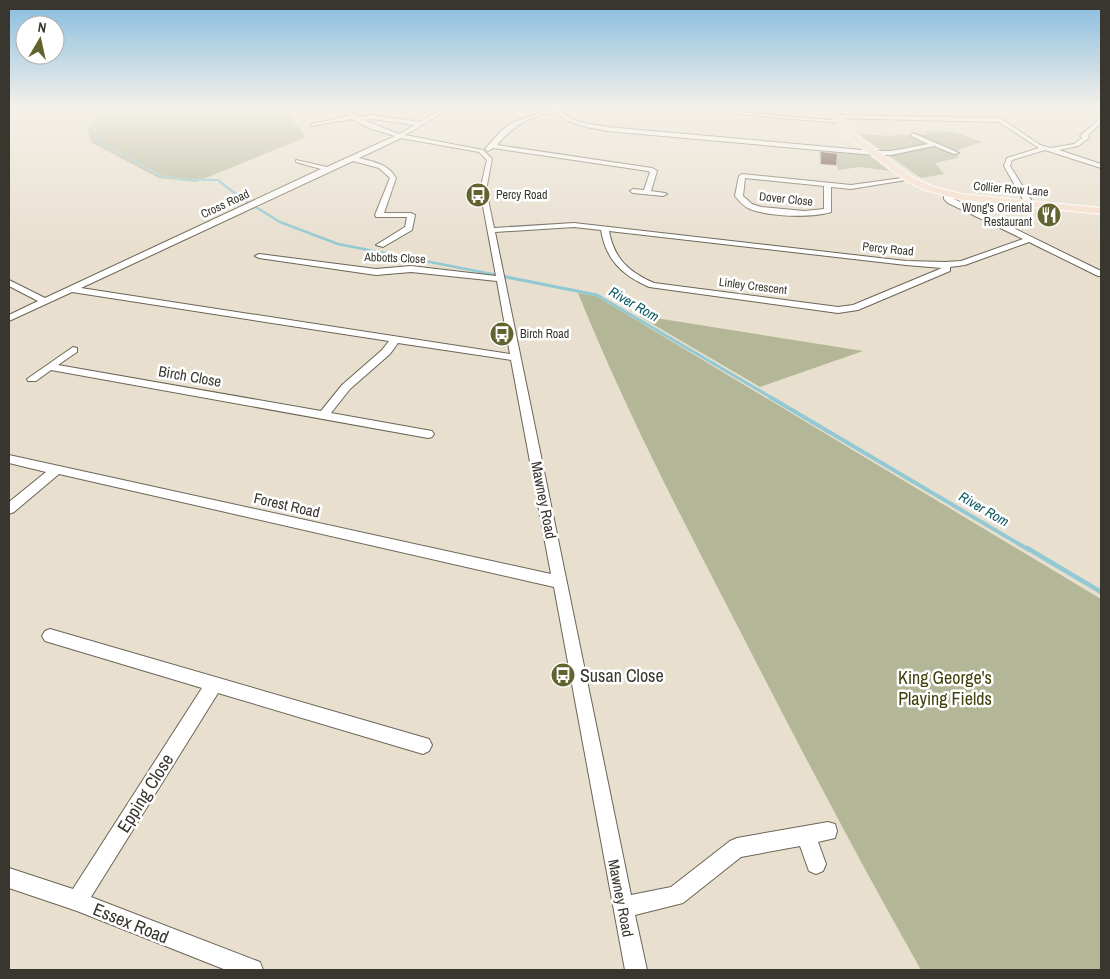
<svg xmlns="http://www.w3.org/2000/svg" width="1110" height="979" font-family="'Archivo Narrow',sans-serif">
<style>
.green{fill:#b3b697}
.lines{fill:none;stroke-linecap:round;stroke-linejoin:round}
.stream-far4{stroke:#93c9d3;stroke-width:2}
.stream-far3{stroke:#93c9d3;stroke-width:2.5}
.stream-far2{stroke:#93c9d3;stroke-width:3}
.stream-far1{stroke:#93c9d3;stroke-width:4}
.stream{stroke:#93c9d3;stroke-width:4.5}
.building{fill:#613935}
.minor-casing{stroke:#6c6557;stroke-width:2}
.major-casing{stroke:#fff;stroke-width:2}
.minor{fill:#fff;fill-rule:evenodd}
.major{fill:#f8dfcd;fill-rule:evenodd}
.labels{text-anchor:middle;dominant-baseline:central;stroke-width:5;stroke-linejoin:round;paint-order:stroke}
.far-street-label{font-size:12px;fill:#39362f;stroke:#fff}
.far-poi-label{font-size:12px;fill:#39362f;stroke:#fff;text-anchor:start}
.far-water-label{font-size:14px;font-style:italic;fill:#0f5b66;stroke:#fff}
.street-label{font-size:15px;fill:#39362f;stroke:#fff}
.near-poi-label{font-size:18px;fill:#39362f;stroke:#fff;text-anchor:start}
.near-park-label{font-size:18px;fill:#3f400c;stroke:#fff}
.near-street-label{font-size:18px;fill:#39362f;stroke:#fff}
</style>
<rect width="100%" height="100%" fill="#e8dfcf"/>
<!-- green -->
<path class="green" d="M105,107H282L306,137L196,182L159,178L92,143L87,129Z
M924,131L955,132L982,142L958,150V158L935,163L944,174L921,178L858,134L895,136L894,135L928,134Z
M819,150L868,154L890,171L860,167L838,170L837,166L820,164Z
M578,293L596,296L1101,599V970H921C857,857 797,742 738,627C681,517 624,407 578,293Z
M637,315L863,351L760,387Z"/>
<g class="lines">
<!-- stream-far4 -->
<path class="stream-far4" d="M114,107L96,127V134L100,142L161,176L187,180H218L222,183"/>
<!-- stream-far3 -->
<path class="stream-far3" d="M220,182L241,198L280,222L338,244L512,278"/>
<!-- stream-far2 -->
<path class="stream-far2" d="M506,277L597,295L772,398"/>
<!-- stream-far1 -->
<path class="stream-far1" d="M770,397L1029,550"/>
<!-- stream -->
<path class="stream" d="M1027,548L1101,592"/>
</g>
<!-- building -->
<path class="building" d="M821,152L837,154L836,165L821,164Z"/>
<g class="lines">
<defs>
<path id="minor" d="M337,107H343L358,117L373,115L420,122L446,107H452L405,135L483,150L492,159L486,190L494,228L574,223L906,261L945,262L961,261L1023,239L948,203L944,199V194L948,192L950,193L954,199L1101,271V276H1098L1029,242L965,265L950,267V271L858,310L838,313L649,287C622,275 606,260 601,230L574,227L495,232L631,895L671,887L730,841L737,838L828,822L835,824L837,831L835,838L818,842L826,864L823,871L816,874L809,871L800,846L741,857L683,903L635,915L647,970H625L554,587L59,474L14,512L9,514V502L46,472L9,463V455L551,574L511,360L398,343L390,354L350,389L331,413L432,431L434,434L432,437L428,438L51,370L36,381H28L27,379L73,347L77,348V352L58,365L321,411L342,385L382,350L389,341L72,292L9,321V315L38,301L9,286V280L45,298L321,169L296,162V160L327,167L395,136L369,128L352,119L311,126V124L349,116ZM373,119L415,125L399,134L363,120ZM401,138L479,152L487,160L480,190L496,276L411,266L376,269L259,254L255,256L259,258L376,275L411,272L497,281L510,354L81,288L353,161L379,168L390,178L375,215L376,217H407L405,227L376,245L383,247L412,230L415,215L411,213H384L396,178C388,164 374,162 359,158ZM609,231L906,265L942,268L853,305L838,307L654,283C629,272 614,259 609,231Z
M557,107H589L562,111C572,123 593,124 607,127L874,151H891L928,144L911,136L913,133L959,153L954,154L934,146L891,155H874L607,131C590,127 568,126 557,112C530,116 515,124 497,145L652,168L657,171L651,191L665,193L667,194L663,196L633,193L630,191L633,189L644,190L650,172L648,171L493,148L488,151L485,149L502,130L513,122Z
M658,107H678L843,121L840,123Z
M1092,107L1101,108V112L1093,108Z
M837,115L1000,118L1040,145L1051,148L1074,144L1082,138L1080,136L1082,134L1101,118V123L1088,135L1089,138L1078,146L1059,150L1101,164V168L1045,150L1012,160L1010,166L1033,203L1029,205L1025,203L1004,166L1007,158L1039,148L999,122L835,118Z
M742,174L851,185L909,177L912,179L851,189L831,187V212C811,218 770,217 750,209C744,207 739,201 735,196L739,176ZM745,178L824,186V209L804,211L761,207L752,204L743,196Z
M50,629L429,739L432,745L429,751L423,754L218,693L91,897L260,962L263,970H226L77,911L9,888V868L73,889L202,688L45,641L42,636L45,631Z"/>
<path id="major" d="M827,107H833L852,132L912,177L931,186L962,194L1101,208V214L962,200L925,190L906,181L846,136Z"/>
</defs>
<!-- minor casing -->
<use href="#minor" class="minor-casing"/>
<!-- major casing -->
<use href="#major" class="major-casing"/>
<!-- minor -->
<use href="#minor" class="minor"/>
<!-- major -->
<use href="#major" class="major"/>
</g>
<!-- sky -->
<linearGradient id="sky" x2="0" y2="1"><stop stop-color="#86bce0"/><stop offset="0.44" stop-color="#f5f1e9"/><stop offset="1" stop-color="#f5f1e9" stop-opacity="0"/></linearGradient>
<rect width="1110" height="244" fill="url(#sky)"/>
<!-- icons -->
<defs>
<symbol id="bus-disc" viewBox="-11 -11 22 22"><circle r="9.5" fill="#636330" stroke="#fff"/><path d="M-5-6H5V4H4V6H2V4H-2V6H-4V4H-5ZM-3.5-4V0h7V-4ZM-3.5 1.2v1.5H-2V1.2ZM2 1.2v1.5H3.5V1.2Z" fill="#fff"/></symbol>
<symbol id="restaurant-disc" viewBox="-11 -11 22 22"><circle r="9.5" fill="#636330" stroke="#fff"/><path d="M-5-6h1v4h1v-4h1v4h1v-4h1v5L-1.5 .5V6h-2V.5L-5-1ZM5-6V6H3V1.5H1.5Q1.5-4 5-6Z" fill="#fff"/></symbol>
</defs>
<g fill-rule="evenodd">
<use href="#bus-disc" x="464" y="181" width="28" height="28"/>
<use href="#restaurant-disc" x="1035" y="201" width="28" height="28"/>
<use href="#bus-disc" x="488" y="320" width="28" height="28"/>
<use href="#bus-disc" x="549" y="661" width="28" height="28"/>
</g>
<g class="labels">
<!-- far-street labels -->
<g class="far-street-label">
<text transform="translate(1011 189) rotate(5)">Collier Row Lane</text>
<text transform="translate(786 199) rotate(6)">Dover Close</text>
<text transform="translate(225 204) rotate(-25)">Cross Road</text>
<text transform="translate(888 249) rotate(6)">Percy Road</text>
<text transform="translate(395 258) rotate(2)">Abbotts Close</text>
<text transform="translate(753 286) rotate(7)">Linley Crescent</text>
</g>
<!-- far-poi labels -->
<g class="far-poi-label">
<text x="496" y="195">Percy Road</text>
<text x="1032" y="208" text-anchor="end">Wong's Oriental<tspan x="1032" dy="14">Restaurant</tspan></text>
<text x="520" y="334">Birch Road</text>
</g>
<!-- far-water labels -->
<g class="far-water-label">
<text transform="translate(634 304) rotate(30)">River Rom</text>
<text transform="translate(984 509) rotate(30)">River Rom</text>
</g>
<!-- street labels -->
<g class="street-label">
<text transform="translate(190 376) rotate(10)">Birch Close</text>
<text transform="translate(544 500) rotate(79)">Mawney Road</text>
<text transform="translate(287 505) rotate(13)">Forest Road</text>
<text transform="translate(621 898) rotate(79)">Mawney Road</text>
</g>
<!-- near-poi labels -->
<g class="near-poi-label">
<text x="580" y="675">Susan Close</text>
</g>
<!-- near-park labels -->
<g class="near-park-label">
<text x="945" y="677">King George's<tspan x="945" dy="21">Playing Fields</tspan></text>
</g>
<!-- near-street labels -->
<g class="near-street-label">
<text transform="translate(145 793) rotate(-58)">Epping Close</text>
<text transform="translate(131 923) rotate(22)">Essex Road</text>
</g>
</g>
<!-- border -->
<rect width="1110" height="979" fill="none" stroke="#39362f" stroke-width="20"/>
<!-- north arrow -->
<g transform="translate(40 40) rotate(9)"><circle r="24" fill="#ffffff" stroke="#b0afac"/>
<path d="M0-4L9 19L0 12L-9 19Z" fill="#636330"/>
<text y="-8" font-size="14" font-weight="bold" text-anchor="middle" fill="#39362f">N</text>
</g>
</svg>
